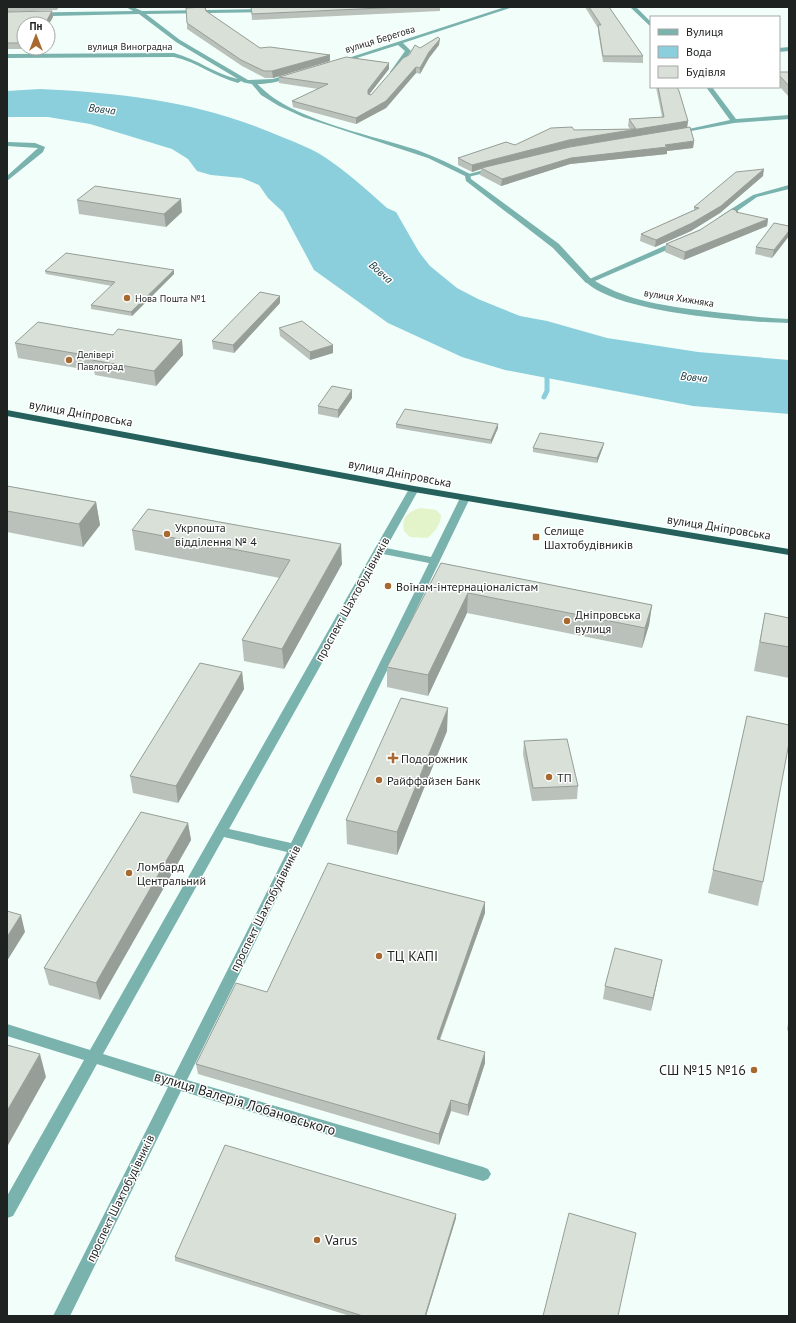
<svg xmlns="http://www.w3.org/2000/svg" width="796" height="1323" font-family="'PT Sans',sans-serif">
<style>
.green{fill:#e3f4ca}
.water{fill:#8bcfdc}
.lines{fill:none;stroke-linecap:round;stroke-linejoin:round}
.stream{stroke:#8bcfdc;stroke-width:5}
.pedestrian{fill:#7ab2ae;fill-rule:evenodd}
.minor{fill:#7ab2ae;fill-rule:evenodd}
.trunk{fill:#26605c;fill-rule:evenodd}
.wall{fill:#bac1ba}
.shaded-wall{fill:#979d97}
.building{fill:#d8e0d8;stroke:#979d97}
.poi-dot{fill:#a7692f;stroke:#fff;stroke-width:1.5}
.labels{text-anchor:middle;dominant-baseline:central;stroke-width:3;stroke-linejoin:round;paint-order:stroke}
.far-street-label{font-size:10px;fill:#1e2220;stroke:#fff}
.far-poi-label{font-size:10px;fill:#1e2220;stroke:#fff;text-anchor:start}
.far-water-label{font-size:11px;font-style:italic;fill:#113339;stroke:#fff}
.street-label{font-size:12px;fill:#1e2220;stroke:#fff}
.poi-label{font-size:12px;fill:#1e2220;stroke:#fff;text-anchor:start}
.near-poi-label{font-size:14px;fill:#1e2220;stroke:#fff;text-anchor:start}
.near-street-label{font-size:14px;fill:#1e2220;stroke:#fff}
</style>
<rect width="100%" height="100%" fill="#f2fef9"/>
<!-- green -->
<path class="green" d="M421,508L436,510L441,515C441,524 434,533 427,538L410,537L404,531C401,518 408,511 421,508Z"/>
<!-- water -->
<path class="water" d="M40,89C126,93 202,102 282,137C297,143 313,149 326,158C347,172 367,190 387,208L396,212L419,252L430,266L441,275L457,288L478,299L520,316L547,321L607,338L698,352L789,360V414L693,406L505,370L462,357L388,323L314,270L283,212L268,198L259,185L242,178L211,175L197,171L188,159L172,149L90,124L48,117H7V91Z"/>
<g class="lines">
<!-- stream -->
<path class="stream" d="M544,397L547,391V378"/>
<!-- pedestrian -->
<path class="pedestrian" d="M252,82H256C286,119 372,135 417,150C436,157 453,165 470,174L471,179L559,244L593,281L586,283L553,248L466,181L465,176L428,158L303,117L279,106L261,95L251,83Z"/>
<!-- minor -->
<path class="minor" d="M126,7H133L142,11L268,9L266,12L146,14L180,40L248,80L273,79L293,73L296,75C285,82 252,88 241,81L238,83C215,77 197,62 174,57L7,58V54L174,53C197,59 215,74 238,79L176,42L139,14L7,17V13L133,11Z
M505,7H513L403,43L411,51L395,73L390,72L405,51L398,45L341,63L336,62Z
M630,7H636L651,22V27Z
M789,47V51L779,52V48Z
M706,87H712L736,119L789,115V119L734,123L675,134V132L730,120Z
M7,142L35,143L45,147L43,152L7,181V176L38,148L7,146Z
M495,167L497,168V170L468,177L465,175Z
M789,185V189L757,197L726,219L719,217L753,195Z
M680,239L684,241L683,243L595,281C630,302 667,306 706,311C734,314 761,318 789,319V323C745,322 615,313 585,281Z
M414,486L419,489L386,548L431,557L460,498L465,495L470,498L301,849L187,1080L483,1167L488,1169L491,1174L488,1179L483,1181L181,1091L70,1316H53L168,1087L97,1064L13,1216L7,1218V1196L84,1060L7,1036V1024L90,1050L374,550L409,489ZM383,554L429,563L291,843L229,829ZM224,837L287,852L174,1076L103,1054Z"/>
<!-- trunk -->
<path class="trunk" d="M7,410L414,486L789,549V555L414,492L7,416Z"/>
</g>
<!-- wall -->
<path class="wall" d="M7,7H59L57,10L7,12Z
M187,7H205L206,11L260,48L330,55V61L273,78H265L242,66L187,29Z
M251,7H440V11L252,20Z
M585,7H609L643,56V63L603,62L598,31V28Z
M52,11L53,17L24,24V48H35V49H7V12Z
M789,27V36L788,35Z
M439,45L429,58L420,74L416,73L386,108L356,124L293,107L292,101L318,89L279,83V77L389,63V69L369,94L371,95L420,48Z
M779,72H789V97L779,86Z
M656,87H677L688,121L687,128L569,147L546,152L694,141L693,148L667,151V154L570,164L501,186L480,175L481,169L472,172L458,165V158L515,145L574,130L630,129L628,126L629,119L662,117Z
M763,176L720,213L691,231L655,247L640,241L641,234L694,210V207Z
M77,200L182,212L166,227L79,214Z
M738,213L768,219L767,226L684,260L665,252L666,244Z
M789,226V236L772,258L755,254L756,247Z
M45,271L174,274L132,316L91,309V305L112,286L46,274Z
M280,303L234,353L213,349L212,341Z
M279,328L333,353L310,360L280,336Z
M182,340L183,355L156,386L95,375L94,371L18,358L15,343Z
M352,390V398L338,418L318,414V406Z
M396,424H498V428L491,444L396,428Z
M603,447L597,463L533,452V448Z
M7,486L96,502L100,525L83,547L7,532Z
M132,530L342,564L284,669L244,661L242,640L280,578L135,550Z
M441,563L652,605L649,625L642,648L467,613L428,696L387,687V667Z
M765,613L789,618V678L754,671L759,643Z
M242,672L244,689L178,803L133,793L130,776Z
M747,716L763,882L758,906L708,893Z
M447,731L397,855L347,844L346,820Z
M524,741L578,786L577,799L532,801L523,754Z
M188,823L191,840L100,1000L49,985L44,968Z
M485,902V913L440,1040L485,1063L468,1116L451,1111L439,1145L198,1074L196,1064L267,992Z
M662,960L651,1011L603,999L605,986Z
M789,1018V1031L787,1030Z
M456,1214V1218L426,1316H350L175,1261V1257Z"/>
<!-- shaded-wall -->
<path class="shaded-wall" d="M52,11L53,17L48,26V24H45Z
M440,39L439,45L429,58L420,74V68L429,52Z
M330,55V61L273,78L272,71Z
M389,63V69L368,96V90Z
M416,67V73L386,108L356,124V118Z
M688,121L687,128L569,147L482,169L481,168V169L472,172V165L569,140Z
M694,141L693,148L667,151V154L570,164L501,186L502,179L571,158Z
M764,169L763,176L720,213L691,231L655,247L656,240Z
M181,199L182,212L166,227L164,214Z
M768,219L767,226L684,260L685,252Z
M789,231V236L772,258L774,250Z
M174,270V274L132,316L131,312Z
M280,296V303L234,353L233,345Z
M182,340L183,355L156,386L154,371Z
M333,345V353L310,360V352Z
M352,390V398L338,418V410Z
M498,424V428L491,444V440Z
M604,443L603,447L597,463V458Z
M96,502L100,525L83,547L79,524Z
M341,544L342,564L284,669L282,649Z
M468,593L467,613L428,696V675Z
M652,605L649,625L642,648L645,628Z
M242,672L244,689L178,803L176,786Z
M448,708L447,731L397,855V832Z
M188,823L191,840L100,1000L96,983Z
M485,902V913L436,1049L437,1039Z
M21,915L25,932L7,961V937Z
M662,960L659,973L651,1011L653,998Z
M485,1052V1063L468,1116V1105Z
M40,1054L46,1077L7,1147V1111Z
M451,1100V1111L439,1145V1134Z
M456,1214V1218L426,1316H425Z"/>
<!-- building -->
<path class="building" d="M205,7L206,11L260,48L270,47L330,55L272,71H264L241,60L187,23L186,8Z
M251,7H402L252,14Z
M589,7H609L643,56H603L598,25H601Z
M52,11L45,24H24V43H7V12Z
M438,37L440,39L429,52L420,68L416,67L386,101L356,118L292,101L328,84L279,77L346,57L389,63L368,90V94L371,95L403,58L409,55L415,45L420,48Z
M779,72H789V86L779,75Z
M658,87H677L679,91L688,121L569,140L472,165L458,158L506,142L515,145L551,128L572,127L574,130L636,129L629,119L664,117Z
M690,127L694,141L665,145L667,147L571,158L502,179L481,168L570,147Z
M764,169L721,206L692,223L656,240L641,234L699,208L694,207L736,172Z
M95,186L181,199L164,214L77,200Z
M732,209L738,211L736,212L768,219L685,252L666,244L700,230Z
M774,223L789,226V231L774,250L756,247Z
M66,253L174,270L131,312L91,305L115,282L45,271Z
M260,292L280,296L233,345L212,341Z
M302,321L333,345L310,352L279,328Z
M38,322L113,335L118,329L182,340L154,371L92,360L96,357L15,343Z
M332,386L352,390L338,410L318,406Z
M405,409L498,424L491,440L396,424Z
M540,433L604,443L597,458L533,448Z
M7,486L96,502L79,524L7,511Z
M148,509L341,544L282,649L242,640L290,560L132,530Z
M441,563L652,605L645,628L468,593L428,675L387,667Z
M765,613L789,618V647L760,642Z
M200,663L242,672L176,786L130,776Z
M401,698L448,708L397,832L346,820Z
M747,716L789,725V743L763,882L713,870Z
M567,739L578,786L533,788L524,741Z
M141,812L188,823L96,983L44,968Z
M328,863L485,902L437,1039L485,1052L468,1105L451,1100L439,1134L196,1064L236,983L267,992Z
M7,911L21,915L7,937Z
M615,948L662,960L653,998L605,986Z
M7,1045L40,1054L7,1111Z
M225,1145L456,1214L425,1316H363L175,1257Z
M569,1213L636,1233L618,1316H543Z"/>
<!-- markers -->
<g class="poi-dot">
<circle cx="127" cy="298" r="4"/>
<circle cx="69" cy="360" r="4"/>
<circle cx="167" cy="534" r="4"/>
<rect x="532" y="533" width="8" height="8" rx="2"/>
<circle cx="388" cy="586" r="4"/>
<circle cx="567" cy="621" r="4"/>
<path d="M391 752h4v4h4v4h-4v4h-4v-4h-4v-4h4z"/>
<circle cx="549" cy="777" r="4"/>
<circle cx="379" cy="780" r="4"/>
<circle cx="129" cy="873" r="4"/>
<circle cx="379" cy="956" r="4"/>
<circle cx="754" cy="1070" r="4"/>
<circle cx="317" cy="1240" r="4"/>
</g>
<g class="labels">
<!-- far-street labels -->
<g class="far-street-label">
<text transform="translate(380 39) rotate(-17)">вулиця Берегова</text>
<text x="130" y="46">вулиця Виноградна</text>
<text transform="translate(679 298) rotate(9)">вулиця Хижняка</text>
</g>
<!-- far-poi labels -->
<g class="far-poi-label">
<text x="135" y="298">Нова Пошта №1</text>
<text x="77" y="354">Делівері<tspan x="77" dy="12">Павлоград</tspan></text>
</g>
<!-- far-water labels -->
<g class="far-water-label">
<text transform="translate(102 109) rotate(7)">Вовча</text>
<text transform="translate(381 272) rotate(42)">Вовча</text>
<text transform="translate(694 377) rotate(6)">Вовча</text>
</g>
<!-- street labels -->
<g class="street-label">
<text transform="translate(81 413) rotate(10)">вулиця Дніпровська</text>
<text transform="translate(400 473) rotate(11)">вулиця Дніпровська</text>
<text transform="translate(719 527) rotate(9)">вулиця Дніпровська</text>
<text transform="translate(352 599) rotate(-61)">проспект Шахтобудівників</text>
<text transform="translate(265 908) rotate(-63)">проспект Шахтобудівників</text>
<text transform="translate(120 1198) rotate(-64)">проспект Шахтобудівників</text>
</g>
<!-- poi labels -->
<g class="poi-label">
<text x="175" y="527">Укрпошта<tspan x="175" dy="14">відділення № 4</tspan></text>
<text x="544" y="530">Селище<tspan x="544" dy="14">Шахтобудівників</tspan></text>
<text x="396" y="586">Воїнам-інтернаціоналістам</text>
<text x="575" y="614">Дніпровська<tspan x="575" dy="14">вулиця</tspan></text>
<text x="401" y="758">Подорожник</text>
<text x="557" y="777">ТП</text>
<text x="387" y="780">Райффайзен Банк</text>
<text x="137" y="866">Ломбард<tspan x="137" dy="14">Центральний</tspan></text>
</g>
<!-- near-poi labels -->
<g class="near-poi-label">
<text x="387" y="956">ТЦ КАПІ</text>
<text x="746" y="1070" text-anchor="end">СШ №15 №16</text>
<text x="325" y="1240">Varus</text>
</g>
<!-- near-street labels -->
<g class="near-street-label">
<text transform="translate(245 1103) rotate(17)">вулиця Валерія Лобановського</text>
</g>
</g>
<!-- border -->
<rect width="796" height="1323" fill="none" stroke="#1e2220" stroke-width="16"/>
<!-- legend -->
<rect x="650" y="16" width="130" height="72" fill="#ffffff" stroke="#a5a7a6"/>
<rect x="658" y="29" width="20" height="6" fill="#7ab2ae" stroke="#a5a7a6"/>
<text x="686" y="36" font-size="12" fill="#1e2220">Вулиця</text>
<rect x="658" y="46" width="20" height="12" fill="#8bcfdc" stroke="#a5a7a6"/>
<text x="686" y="56" font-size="12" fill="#1e2220">Вода</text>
<rect x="658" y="66" width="20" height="12" fill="#d8e0d8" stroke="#a5a7a6"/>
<text x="686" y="76" font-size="12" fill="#1e2220">Будівля</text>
<!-- north arrow -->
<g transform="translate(36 36)"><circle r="19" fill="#ffffff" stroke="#a5a7a6"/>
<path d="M0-3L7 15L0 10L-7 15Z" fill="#a7692f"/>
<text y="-6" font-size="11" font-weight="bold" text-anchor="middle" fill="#1e2220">Пн</text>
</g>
</svg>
